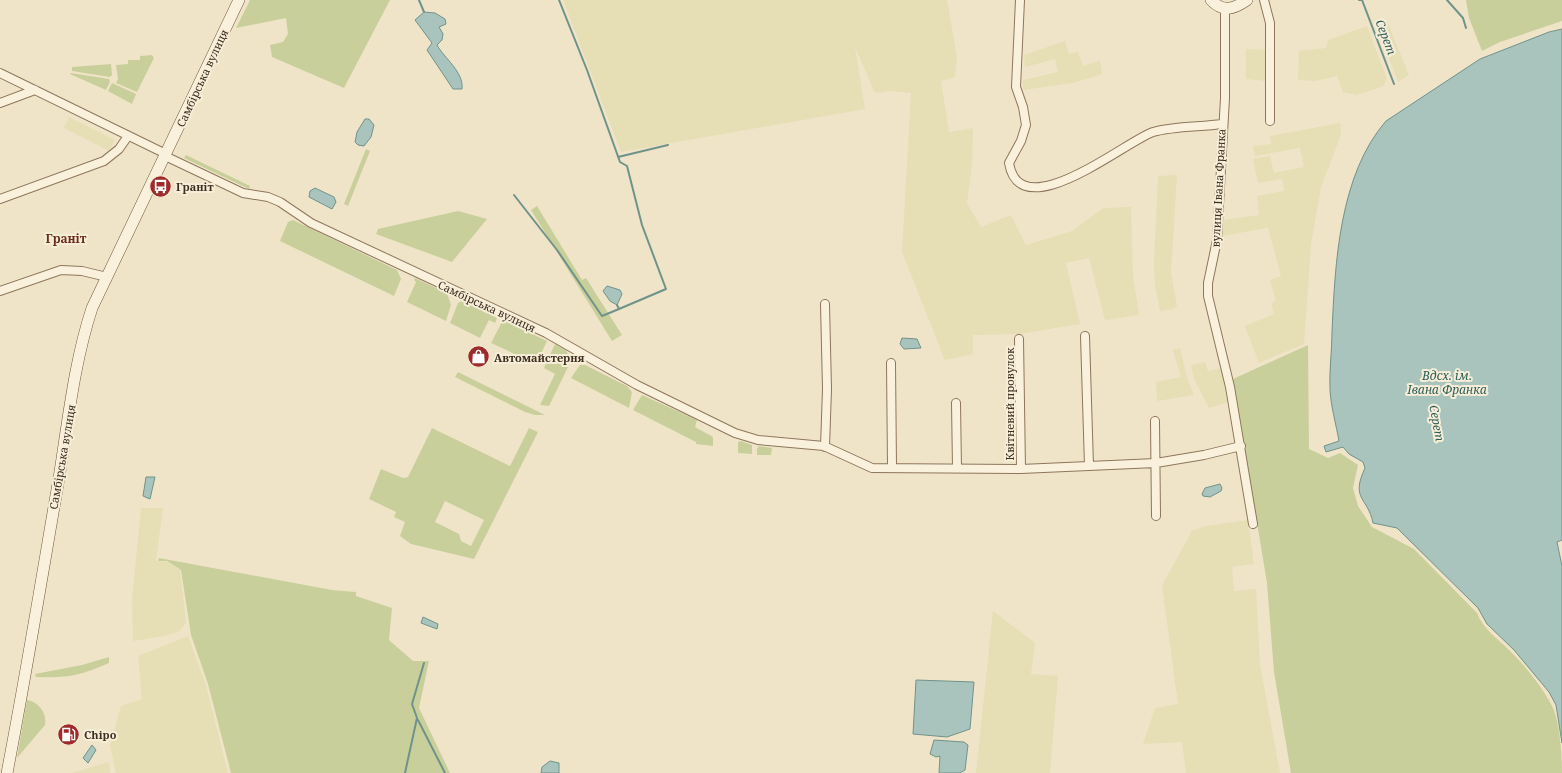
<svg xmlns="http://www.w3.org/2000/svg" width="1562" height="773" font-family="'Noto Serif',serif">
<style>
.farmland{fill:#e6deb5}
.green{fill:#c9cf9b;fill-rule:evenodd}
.water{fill:#a9c4bc;stroke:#6f938a}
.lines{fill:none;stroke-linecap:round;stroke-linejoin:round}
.stream{stroke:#6f938a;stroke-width:2}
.minor-casing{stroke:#8d765c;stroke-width:10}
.secondary-casing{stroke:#6f573f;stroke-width:12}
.minor{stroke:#faf1dc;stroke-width:8}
.secondary{stroke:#faf1dc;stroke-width:11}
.labels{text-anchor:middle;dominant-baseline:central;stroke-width:4;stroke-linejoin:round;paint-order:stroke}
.street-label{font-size:11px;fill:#3d2e20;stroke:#f7eed8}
.poi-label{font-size:11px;font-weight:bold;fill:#3d2e20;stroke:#f7eed8;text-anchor:start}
.water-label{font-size:12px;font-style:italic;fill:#2f5d5a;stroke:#f7eed8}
.neighbourhood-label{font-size:12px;font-weight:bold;fill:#6b2e1e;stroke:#f7eed8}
</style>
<rect width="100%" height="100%" fill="#f0e4c8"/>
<!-- farmland -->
<path class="farmland" d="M563,0H947L957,57L955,77L941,81L949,132L973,128L972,166L967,203L981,227L1011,215L1026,245L1072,231L1103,208L1131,207L1133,276L1139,315L1105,320L1089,258L1066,263L1080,324L1020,334L973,335V354L945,360L902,252L911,93L889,91L875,93L855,47L865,109L621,152Z
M1387,21L1409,75L1398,82L1376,25Z
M1367,26L1387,79L1383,86L1357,95L1343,92L1337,76L1315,81L1298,80L1299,51L1326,48L1328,40Z
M1065,41L1069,54L1078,52L1083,66L1100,61L1102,74L1073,83L1023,90V80L1058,72L1055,59L1025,67L1024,55Z
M1246,49L1267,50L1265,81L1246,79Z
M69,117L115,140L109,151L64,128Z
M1340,123L1341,135L1321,187L1311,244L1304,344L1259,363L1245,326L1274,314L1271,303L1276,301L1270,280L1281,276L1268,228L1222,236L1223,220L1259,215L1257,196L1284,191L1282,179L1258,183L1253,159L1270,156L1274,173L1304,167L1300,148L1255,156L1253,146L1271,144L1270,136Z
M1177,175L1171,273L1177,306L1173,309L1160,311L1155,286L1154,264L1158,176Z
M1180,348L1187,378L1194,395L1157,401L1156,382L1181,377L1173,350Z
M1205,362L1208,371L1222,368L1229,402L1209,408L1194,379L1191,365Z
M141,508H163L156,561L168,562L180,570L186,622L180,631L165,636L133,641L132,600Z
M1248,520L1254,564L1232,567L1234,591L1256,589L1260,664L1280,773H1186L1182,742L1143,744L1155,708L1178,704L1162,585L1192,531L1206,526Z
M993,611L1035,643L1031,674L1058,676L1050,773H976Z
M188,636L206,685L228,773H116L110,745L121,706L142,699L138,656Z
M109,762L110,773H72Z"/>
<!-- green -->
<path class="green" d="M250,0H390L344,88L272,57L270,45L283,42L288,34L286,18L236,28Z
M1466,0H1562V21L1500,42L1482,51L1469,18Z
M152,55L154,58L137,92L116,83L118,79L116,65L128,64V60H140V56Z
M111,64L112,75L110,77L72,71V67Z
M71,73L109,79L110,82L106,90L70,74Z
M112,83L136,94L132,104L108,91Z
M366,149L370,151L348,206L344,204Z
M186,155L250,186L249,189L184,158Z
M537,206L582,280L586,278L622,335L612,341L531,210Z
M458,211L487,219L452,262L376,234L378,229Z
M293,220L397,270L401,279L394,296L280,241L288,222Z
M415,278L447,293L451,305L446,321L407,302L416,282L414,280Z
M462,301L497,318L495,323L489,320L480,338L450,323L458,303Z
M503,320L547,341L536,364L491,343Z
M555,344L566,350L570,358L569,365L549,406L540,405L555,374L544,368Z
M1308,345L1309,449L1328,458L1340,453L1358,465L1353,488L1358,506L1372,527L1414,549L1477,613C1483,629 1497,638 1509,650C1524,664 1543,688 1552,706C1560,722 1562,755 1562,773H1291L1274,672L1267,583L1233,379Z
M580,365H585L627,386L632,392L629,408L571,378Z
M458,372L537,411L545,415H535L525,412L455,377Z
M642,395L697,420L695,427L713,437V446L696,444V442L633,410Z
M432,428L510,466L529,428L538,432L474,559L411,544L400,536L405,522L394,517L396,512L369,499L381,469L403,478L408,477ZM445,501L484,520L471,546L461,541L459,534L435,522Z
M741,441L752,445V454L738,453V442Z
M759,446L772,448L771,455H757V449Z
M159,558L332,590L356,592V596L392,608L389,640L413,661H429L419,708L450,773H231L208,684L191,635L181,570L167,561H158Z
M109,657V663C79,676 68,678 36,677L35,674L82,665Z
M27,700C39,702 47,713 45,725L17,758Z"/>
<!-- water -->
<path class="water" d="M424,12L435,13L445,19L446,24L439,27L443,34L442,40L437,45C444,58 464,72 462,89H453L427,50L432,43L415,20Z
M1562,29V540L1557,542L1562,566V743L1556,705L1549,692L1514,650L1487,624L1478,608L1397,528L1373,523C1368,497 1350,500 1365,468L1363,462L1349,454L1343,447L1326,452L1324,446L1339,441C1336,424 1331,407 1330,390C1329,371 1332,351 1332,332C1335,264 1339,175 1386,121L1480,59L1549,32Z
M365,119H369L374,125L371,137L364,146L358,145L355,142L357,132Z
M315,188L334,197L336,202L332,209L309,197L310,191Z
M607,286L620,290L622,294L617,305L610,301L603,291Z
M902,338L917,339L921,348L904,349L900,344Z
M146,477H155L150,499L143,496Z
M1220,484L1222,488L1221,491L1210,497L1203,496L1202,494L1205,488Z
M423,617L438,624L437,629L421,623Z
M916,680L974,682L970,729L947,737L913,734Z
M934,740L964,742L968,745L965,770L960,773H939L940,756L936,757L930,754Z
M92,745L96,750L88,763L83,758Z
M550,761L559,763V773H541L542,767Z"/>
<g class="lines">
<!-- stream -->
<path class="stream" d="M419,0L424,12
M559,0L587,70L620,162L627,166L642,225L666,289L619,309L617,305
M1359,0H1362L1394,84
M1447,0L1463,18L1466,28
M618,157L668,145
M514,195L557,250L602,316L619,309
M418,720L445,773
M405,773L417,718L412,704L424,663"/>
<defs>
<path id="minor" d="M1020,0L1016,87L1023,107L1026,125L1021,141L1009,163C1020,229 1126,141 1153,132C1174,126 1200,127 1222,124
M1264,0L1270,23V121
M1225,9V98L1217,240L1208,283V296L1230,387L1253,524
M0,73L166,154
M0,103L35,90
M165,156L243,193L268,197L280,202L311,223L546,333L637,385L735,433L758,440L824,446L872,468L1021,469L1156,463L1204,455L1241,446
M0,199L104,161L119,149L128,136
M0,291L61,270L82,271L107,277
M825,304L827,389L825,447
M1085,336L1089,466
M1019,339L1021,469
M891,363L892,467
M956,403L957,468
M1155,421L1156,516"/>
<path id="secondary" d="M1211,0C1223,13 1234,9 1247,0
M7,773C26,675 42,576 59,478C68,422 74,363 92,308L239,0"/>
</defs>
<!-- minor casing -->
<use href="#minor" class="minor-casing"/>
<!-- secondary casing -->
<use href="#secondary" class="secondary-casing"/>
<!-- minor -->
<use href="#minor" class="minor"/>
<!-- secondary -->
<use href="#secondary" class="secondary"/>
</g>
<!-- icons -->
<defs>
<symbol id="bus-disc" viewBox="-11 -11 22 22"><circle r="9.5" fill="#9e2a2b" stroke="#f7eed8"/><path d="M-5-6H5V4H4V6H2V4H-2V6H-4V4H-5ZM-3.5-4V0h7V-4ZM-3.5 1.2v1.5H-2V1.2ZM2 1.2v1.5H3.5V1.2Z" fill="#fff"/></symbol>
<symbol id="shop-disc" viewBox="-11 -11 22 22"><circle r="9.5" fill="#9e2a2b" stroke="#f7eed8"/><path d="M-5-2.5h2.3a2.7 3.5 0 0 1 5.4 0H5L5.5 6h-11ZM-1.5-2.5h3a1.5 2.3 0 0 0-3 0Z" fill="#fff"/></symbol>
<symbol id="fuel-disc" viewBox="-11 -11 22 22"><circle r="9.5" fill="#9e2a2b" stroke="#f7eed8"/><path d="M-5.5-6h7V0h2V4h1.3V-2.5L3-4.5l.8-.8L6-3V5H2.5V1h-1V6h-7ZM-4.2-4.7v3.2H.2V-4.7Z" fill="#fff"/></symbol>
</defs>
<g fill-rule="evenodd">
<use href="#bus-disc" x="148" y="174" width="25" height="25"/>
<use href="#shop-disc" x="466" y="344" width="25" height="25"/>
<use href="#fuel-disc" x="56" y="722" width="25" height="25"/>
</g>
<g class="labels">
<!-- street labels -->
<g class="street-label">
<text transform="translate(202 78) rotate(-65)">Самбірська вулиця</text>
<text transform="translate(1218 188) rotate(-87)">вулиця Івана Франка</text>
<text transform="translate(487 306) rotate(25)">Самбірська вулиця</text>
<text transform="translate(1009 404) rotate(-90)">Квітневий провулок</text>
<text transform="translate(62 457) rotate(-80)">Самбірська вулиця</text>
</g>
<!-- poi labels -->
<g class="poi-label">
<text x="176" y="186">Граніт</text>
<text x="494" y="357">Автомайстерня</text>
<text x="84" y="734">Chipo</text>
</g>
<!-- water labels -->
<g class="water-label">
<text transform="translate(1386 37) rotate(69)">Серет</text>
<text x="1447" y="375">Вдсх. ім.<tspan x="1447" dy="14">Івана Франка</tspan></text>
<text transform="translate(1437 423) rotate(80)">Серет</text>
</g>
<!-- neighbourhood labels -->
<g class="neighbourhood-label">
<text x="66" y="238">Граніт</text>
</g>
</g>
</svg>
